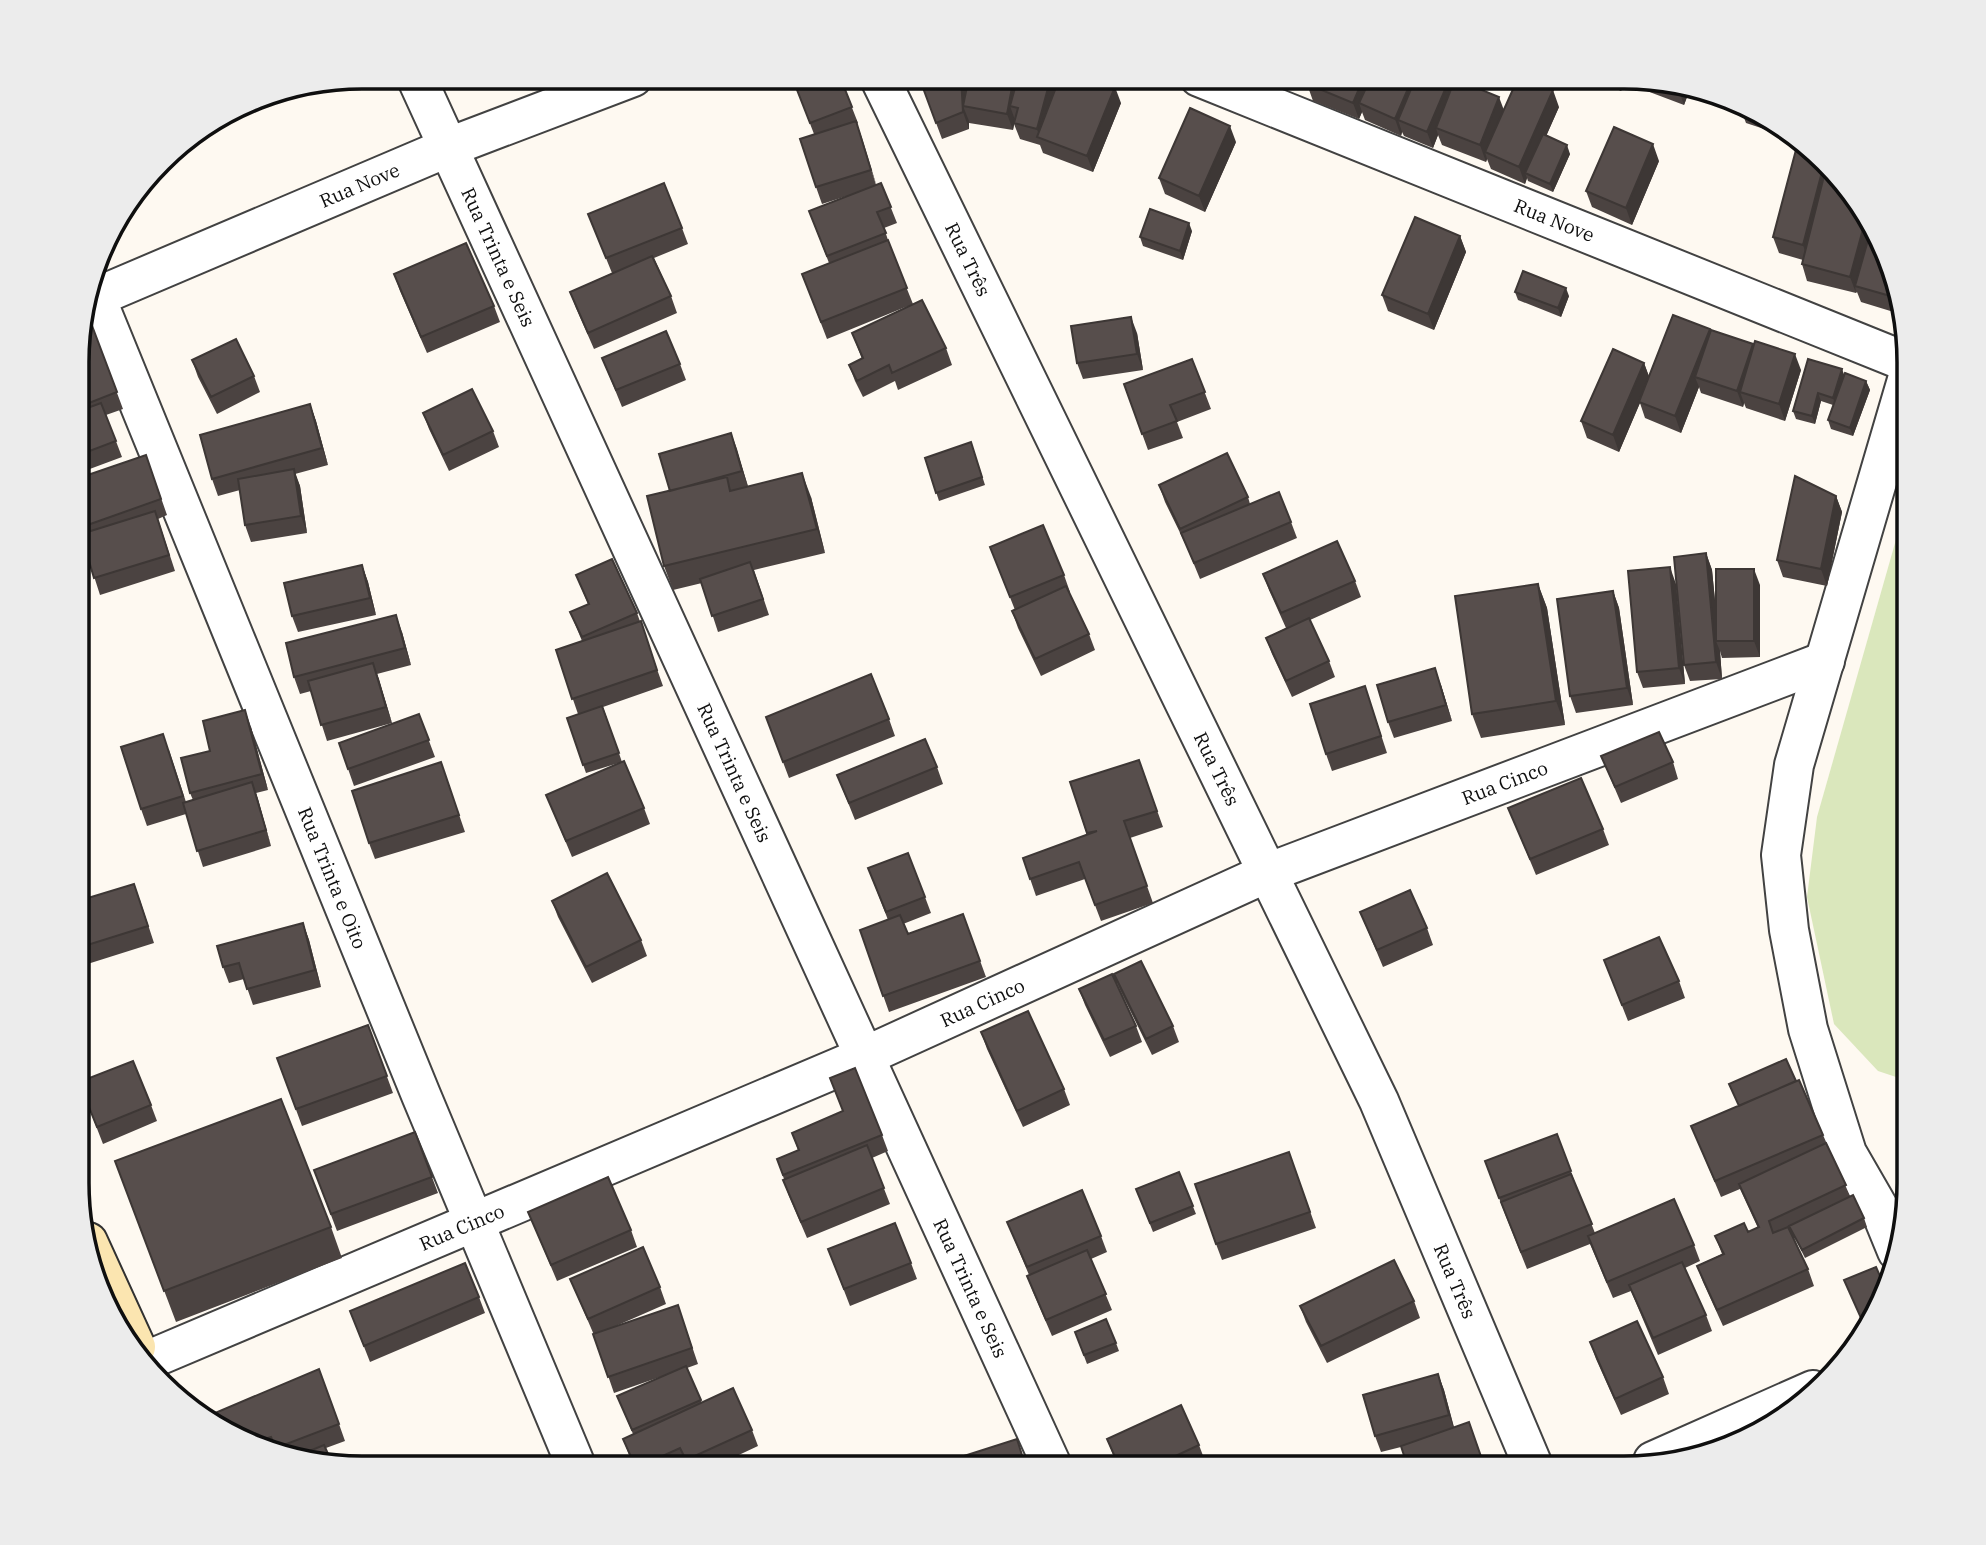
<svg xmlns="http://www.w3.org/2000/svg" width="1986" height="1545" font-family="'IBM Plex Serif',serif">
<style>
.green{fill:#dae7bc}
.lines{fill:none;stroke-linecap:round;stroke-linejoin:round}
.street-casing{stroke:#424242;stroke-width:42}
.secondary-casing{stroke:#313131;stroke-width:42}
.street{stroke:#fff;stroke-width:38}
.secondary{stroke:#fbe5b0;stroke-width:38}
.wall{fill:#4b4341}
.shaded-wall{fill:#3d3735}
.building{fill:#574e4c;stroke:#3d3735;stroke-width:2}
.labels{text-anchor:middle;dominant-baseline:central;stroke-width:7;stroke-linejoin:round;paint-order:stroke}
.street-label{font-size:19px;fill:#0f0f0f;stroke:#fff}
.rim{fill:none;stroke:#0f0f0f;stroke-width:3.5}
</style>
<rect width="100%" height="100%" fill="#fef9f1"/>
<!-- green -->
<path class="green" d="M1909,494L1908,1081L1878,1071L1834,1024L1807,897L1817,817Z"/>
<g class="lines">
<defs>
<g id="street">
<path id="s1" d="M416,77L1053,1468"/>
<path id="s2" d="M879,77L1379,1101L1534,1468"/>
<path id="s3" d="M1199,77L1909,363"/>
<path id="s4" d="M92,288L421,1095L577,1468"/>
<path id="s5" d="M87,301L449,147L633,77"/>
<path d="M1897,1251L1881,1212L1847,1153L1808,1029L1789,930L1781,855L1794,765L1909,373"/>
<path id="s6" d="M146,1361L863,1057L1267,873L1825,661"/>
<path d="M1653,1461L1813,1390"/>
</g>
<path id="secondary" d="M88,1242L136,1347"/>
</defs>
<!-- street casing -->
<use href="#street" class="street-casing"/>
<!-- secondary casing -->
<use href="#secondary" class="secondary-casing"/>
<!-- street -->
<use href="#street" class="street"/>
<!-- secondary -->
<use href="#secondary" class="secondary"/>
</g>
<!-- wall -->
<path class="wall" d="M792,77H840L858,123L857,124L876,185L881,183L897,223L884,228L891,249L913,304L946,348L952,365L898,390L895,381L863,397L855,381L849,365L862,359L852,333L908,306L827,339L802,274L829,263L809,211L847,196L822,204L816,187L814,134Z
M919,77L966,90L1121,103L1093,172L1043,153L1040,145L1020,139L1014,124L1013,130L969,123V121V129L942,139Z
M1310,77L1460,78L1461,82L1504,109L1559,107L1546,136L1570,154L1553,192L1528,181L1527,178L1525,184L1491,169L1487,159L1486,162L1442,145L1438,135L1433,148L1404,136L1402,132L1401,136L1365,120L1362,112L1359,119L1313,101L1307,84Z
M1590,78H1627L1621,91Z
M1628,78H1642L1690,89L1684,105L1631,85Z
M1741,104L1795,137L1794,139L1746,123L1740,107Z
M1236,142L1205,212L1165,194L1159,178Z
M1814,151L1832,174L1831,178L1880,237L1897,313L1861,302L1857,292L1856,293L1807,281L1802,264L1803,260L1779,253L1773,237Z
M1659,161L1632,225L1592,207L1586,191Z
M588,214L682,228L688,244L654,258L671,296L677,313L594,349L576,308L570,292L612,273Z
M1192,231L1183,260L1143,246L1140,237Z
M1460,236L1466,252L1434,330L1388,311L1382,295Z
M394,274L494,306L500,322L427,353L400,291Z
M1515,292L1569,296L1561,317L1518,300Z
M88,315L123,409L106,415L122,457L79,473L80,325Z
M1711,332L1754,347L1801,370L1785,421L1746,408L1744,403L1743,407L1701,393L1699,387L1681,433L1645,418L1640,403L1619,452L1587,438L1581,421L1644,363L1649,377Z
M1137,333L1143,370L1083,379L1077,363Z
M602,358L680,364L686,380L622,407Z
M1192,359L1211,409L1177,422L1183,438L1148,450L1124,384Z
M192,360L254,376L260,392L217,414L198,377Z
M1844,376L1866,381L1870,390L1853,436L1831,429L1828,420L1833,405L1821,401L1815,424L1796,419L1793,411Z
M310,404L316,421L328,465L295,474L300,486L307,533L251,542L245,525L240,490L218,496L212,479Z
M423,413L493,431L499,447L449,471L429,429Z
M731,433L748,486L811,497L825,553L754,570L769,615L718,632L702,583L673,590L664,566L670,491Z
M971,442L985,485L939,501L925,458Z
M146,455L167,515L158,519L175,571L100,595L84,545L79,546V478Z
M1159,485L1248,497L1250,504L1291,522L1297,538L1200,579L1186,545L1165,502Z
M1836,496L1842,512L1827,586L1783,577L1777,560Z
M990,547L1064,575L1070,592H1069L1089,634L1095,650L1041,676L1018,628L1012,611L1015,610Z
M1706,553L1712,570L1716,611L1760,585V657L1722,658L1720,651L1722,679L1690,681L1684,665Z
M362,565L368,582L376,615L298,632L292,616Z
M1263,574L1355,581L1361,597L1310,620L1329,661L1335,677L1292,697L1272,654L1266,638L1286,628L1269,590Z
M576,575L637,613L663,686L603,707L622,762L586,773L567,718L578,714L556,650L582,641L570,612L588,604Z
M1538,584L1547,608L1565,725L1481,738L1472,714Z
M1676,584L1685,684L1643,688L1637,672Z
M1613,591L1619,608L1633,705L1576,713L1570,696Z
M402,632L411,665L377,674L392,723L327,741L311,691L300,694L294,677Z
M1441,685L1452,721L1394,738L1388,722Z
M1365,686L1387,753L1332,771L1326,754Z
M419,714L435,757L354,786L339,743Z
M766,717L889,719L895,736L789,778Z
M251,727L268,790L256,793L271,846L203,867L186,814L147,826L141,809L169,750L186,802L193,800L190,793L210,751Z
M1601,756L1673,762L1678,779L1621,803Z
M1139,760L1163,827L1130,838L1153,903L1101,921L1085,879L1036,896L1023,858L1087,835L1070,782Z
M441,762L465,832L375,859L369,843Z
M937,767L943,784L855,820L837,775Z
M546,795L644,808L650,824L572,857Z
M1508,808L1603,829L1609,845L1536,875Z
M868,868L925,897L931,913L903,924L908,934L963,914L986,977L889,1012L860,930L888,920Z
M140,900L154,943L78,967V901Z
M552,901L641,940L647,956L592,983L558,917Z
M1360,912L1427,928L1433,945L1383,967Z
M303,923L309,940L321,987L253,1005L244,979L229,983L223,967Z
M1604,960L1679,981L1685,998L1628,1021Z
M1114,974L1173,1026L1179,1042L1152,1055L1120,990Z
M1079,989L1136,1026L1142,1042L1110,1057L1085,1005Z
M368,1025L393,1093L302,1126L277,1058Z
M981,1032L1064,1089L1070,1105L1023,1127L987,1049Z
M830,1078L882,1135L888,1151L872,1158L890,1204L807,1238L789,1196L783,1180L784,1179L777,1159L798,1150L792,1133L843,1112Z
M1796,1081L1823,1135L1850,1196L1864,1218L1867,1227L1805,1258L1791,1230L1790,1231L1808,1269L1814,1286L1723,1326L1703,1282L1697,1266L1722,1254L1715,1236L1748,1232L1758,1228L1740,1189L1721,1197L1691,1126L1739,1106L1729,1084Z
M79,1082L151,1105L157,1121L103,1144Z
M415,1132L438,1193L337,1231L314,1170Z
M1557,1134L1577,1188L1595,1233L1694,1245L1700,1261L1685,1268L1706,1315L1712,1331L1658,1355L1631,1291L1613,1298L1590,1244L1527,1269L1505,1214L1485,1161Z
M1289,1152L1316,1228L1222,1260L1216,1244Z
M115,1161L331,1227L342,1258L176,1322Z
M1179,1172L1196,1214L1153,1232L1136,1189Z
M528,1212L631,1230L637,1247L557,1281Z
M1007,1222L1101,1236L1107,1252L1091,1259L1112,1310L1052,1336L1033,1292L1027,1276L1029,1275Z
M828,1249L911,1263L917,1279L850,1306Z
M570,1279L660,1287L666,1304L609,1329L678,1305L698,1364L687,1368L702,1403L752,1430L758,1446L711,1468H687L686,1465L680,1468H634L623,1439L633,1434L617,1396L663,1376L614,1393L594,1335Z
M479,1297L485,1313L370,1362L350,1311Z
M1414,1301L1420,1318L1327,1363L1306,1322L1300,1306Z
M1075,1332L1116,1343L1119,1351L1087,1364Z
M1590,1342L1663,1377L1669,1394L1621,1415L1596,1359Z
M1438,1374L1444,1390L1454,1427L1401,1447L1381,1452L1375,1436Z
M208,1418L339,1424L345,1441L326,1448L333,1465L254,1446Z
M1107,1439L1199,1445L1205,1461L1191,1468H1118Z"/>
<!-- shaded-wall -->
<path class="shaded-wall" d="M961,77H965L968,107L963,106L969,121V129L963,112Z
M1014,77H1023L1010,106L1015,120L1013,130L1007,114Z
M1051,77H1062L1040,138L1037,129Z
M1364,77H1376L1359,103L1362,112L1359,119L1353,103Z
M1413,77H1427L1398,120L1402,132L1401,136L1395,119Z
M1450,78H1460L1461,81L1436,128L1438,135L1433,148L1427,132Z
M1620,78H1627L1621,91L1618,83Z
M1679,86L1690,89L1684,105L1678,88Z
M1115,87L1121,103L1093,172L1087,156Z
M1553,90L1559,107L1529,175L1525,173L1527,178L1525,184L1519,167Z
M1499,97L1505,113L1485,152L1487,159L1486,162L1480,145Z
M856,121L862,138L877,187L871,170Z
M1230,126L1236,142L1205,212L1199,196Z
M1653,144L1659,161L1632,225L1626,208Z
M1567,145L1570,154L1553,192L1550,184Z
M1824,164L1832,174L1809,262L1803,245Z
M1866,218L1873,228L1855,286L1856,293L1850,277Z
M1189,223L1192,231L1183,260L1180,251Z
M1460,236L1466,252L1434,330L1428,314Z
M1566,288L1569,296L1561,317L1558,308Z
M1131,317L1137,333L1143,370L1137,354Z
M1710,329L1716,346L1695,377L1699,387L1681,433L1675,416Z
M1753,344L1759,361L1740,392L1744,403L1743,407L1737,391Z
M1795,354L1801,370L1785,421L1779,404Z
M1644,363L1650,379L1619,452L1613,435Z
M1842,369L1845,377L1836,406L1833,398Z
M1866,381L1870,390L1853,436L1850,428Z
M1818,393L1821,401L1815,424L1812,416Z
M310,404L316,421L328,465L322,448Z
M731,433L737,449L748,487L742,471Z
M294,469L300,486L307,533L301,516Z
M802,473L811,497L825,553L817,529Z
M1836,496L1842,512L1827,586L1821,569Z
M1706,553L1712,570L1719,641H1716L1720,651L1722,679L1716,662Z
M362,565L368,582L376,615L370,598Z
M1670,567L1676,584L1685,684L1679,668Z
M1754,569L1760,585V657L1754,641Z
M1538,584L1547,608L1565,725L1556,701Z
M1613,591L1619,608L1633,705L1627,688Z
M396,615L402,632L411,665L405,648Z
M373,663L379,679L392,723L386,707Z
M1435,668L1441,685L1452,721L1446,705Z
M245,710L251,727L268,790L262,774Z
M252,782L258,799L271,846L266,830Z
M303,923L309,940L321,987L315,970Z
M1438,1374L1444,1390L1455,1432L1449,1415Z"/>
<!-- building -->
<path class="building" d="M792,77H840L852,107L810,123Z
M919,77H961L963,112L936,123Z
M969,77H1014L1007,114L963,106Z
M1018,77H1051L1037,129L1014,123L1018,108L1010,106Z
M1060,77H1090L1115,87L1087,156L1037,137Z
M1310,77H1364L1353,103L1307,84Z
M1371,77H1413L1395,119L1359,103Z
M1416,77L1450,78L1427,132L1398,120Z
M1518,78H1524L1553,90L1519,167L1485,152Z
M1606,78H1620L1618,83Z
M1455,79L1499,97L1480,145L1436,128Z
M1662,82L1679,86L1678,88Z
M1741,104L1752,111L1740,107Z
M1190,108L1230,126L1199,196L1159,178Z
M856,121L871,170L816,187L800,139Z
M1614,127L1653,144L1626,208L1586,191Z
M1543,134L1567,145L1550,184L1525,173Z
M1797,146L1814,151L1824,164L1803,245L1773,237Z
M1824,176L1836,179L1866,218L1850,277L1802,264Z
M664,183L682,228L606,258L588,214Z
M881,183L891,207L877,212L886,233L827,256L809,211Z
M1150,209L1189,223L1180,251L1140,237Z
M1415,217L1460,236L1428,314L1382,295Z
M1872,226L1880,237L1894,297L1855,286Z
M888,240L907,288L821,322L802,274Z
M466,243L494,306L421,337L394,274Z
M652,256L671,296L588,333L570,292Z
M1523,271L1566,288L1558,308L1515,292Z
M922,300L946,348L892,373L889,365L857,381L849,365L863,358L852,333Z
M88,315L117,392L79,407L80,325L82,317Z
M1673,315L1710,329L1675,416L1639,402Z
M1131,317L1137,354L1077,363L1071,326Z
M1711,330L1753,344L1737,391L1695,377Z
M666,331L680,364L616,390L602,358Z
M236,339L254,376L211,397L192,360Z
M1755,341L1795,354L1779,404L1740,392Z
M1613,349L1644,363L1613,435L1581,421Z
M1192,359L1205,392L1170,405L1177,421L1142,434L1124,384Z
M1808,359L1842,369L1833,398L1818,393L1812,416L1793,411Z
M1845,373L1866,381L1850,428L1828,420Z
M472,389L493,431L443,455L423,413Z
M101,403L116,441L79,455V411Z
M310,404L322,448L212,479L200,435Z
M731,433L742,471L670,491L659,454Z
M971,442L982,477L936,493L925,458Z
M1227,453L1248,497L1180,529L1159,485Z
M146,455L161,499L79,528V478Z
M294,469L301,516L245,525L238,479Z
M802,473L817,529L664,566L647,496L727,477L730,491Z
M1795,476L1836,496L1821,569L1777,560Z
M1279,492L1291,522L1194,563L1181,533Z
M155,511L169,555L94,578L81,534Z
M1043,525L1064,575L1010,597L990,547Z
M1337,541L1355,581L1281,613L1263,574Z
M1706,553L1716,662L1684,665L1674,557Z
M612,559L637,613L582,637L570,612L589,604L576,575Z
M750,562L763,599L712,616L700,579Z
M362,565L370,598L292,616L284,583Z
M1670,567L1679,668L1637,672L1628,571Z
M1716,569H1754V641H1716Z
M1538,584L1556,701L1472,714L1455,596Z
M1066,586L1089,634L1035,659L1012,611Z
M1613,591L1627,688L1570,696L1557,599Z
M396,615L405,648L294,677L286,643Z
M1309,618L1329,661L1286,681L1266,638Z
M641,621L657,670L572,699L556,650Z
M373,663L386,707L321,725L308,681Z
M1435,668L1446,705L1388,722L1377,685Z
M871,674L889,719L783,762L766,717Z
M1365,686L1381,736L1326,754L1310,704Z
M602,706L619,753L583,765L567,718Z
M245,710L262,774L190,793L181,758L210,751L203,721Z
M419,714L429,740L348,769L339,743Z
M1659,732L1673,762L1615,787L1601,756Z
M163,734L183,796L141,809L121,747Z
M925,739L937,767L849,803L837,775Z
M1139,760L1157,811L1124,821L1147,886L1095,905L1079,862L1030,879L1023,858L1097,831L1087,833L1070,782Z
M624,761L644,808L566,841L546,795Z
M441,762L459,815L369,843L352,791Z
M1581,778L1603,829L1530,859L1508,808Z
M252,782L266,830L197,851L183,803Z
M908,853L925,897L886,912L868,868Z
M607,873L641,940L586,967L552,901Z
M134,884L148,926L78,948V901Z
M1410,890L1427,928L1377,950L1360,912Z
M963,914L980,961L883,996L860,930L900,915L908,934Z
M303,923L315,970L247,989L239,963L223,967L217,946Z
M1659,937L1679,981L1622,1005L1604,960Z
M1141,961L1173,1026L1146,1039L1114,974Z
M1112,974L1136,1026L1104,1040L1079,989Z
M1028,1011L1064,1089L1017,1111L981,1032Z
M368,1025L387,1076L296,1109L277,1058Z
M1786,1059L1796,1081L1739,1106L1729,1084Z
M133,1061L151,1105L97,1127L79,1082Z
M855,1068L882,1135L783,1175L777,1159L799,1150L792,1133L843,1111L830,1078Z
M1799,1080L1823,1135L1715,1181L1691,1126Z
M281,1099L331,1227L164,1291L115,1161Z
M415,1132L432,1177L331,1214L314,1170Z
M1557,1134L1571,1171L1499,1198L1485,1161Z
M1826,1143L1846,1185L1769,1221L1773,1233L1788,1227L1808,1269L1717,1310L1697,1266L1724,1254L1715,1236L1744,1223L1748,1232L1759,1227L1739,1184Z
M867,1145L884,1188L801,1222L783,1180Z
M1289,1152L1310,1212L1216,1244L1195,1184Z
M1179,1172L1193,1206L1150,1223L1136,1189Z
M1571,1174L1592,1224L1521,1252L1501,1202Z
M608,1177L631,1230L551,1265L528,1212Z
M1082,1190L1101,1236L1027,1267L1007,1222Z
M1853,1195L1864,1218L1802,1250L1789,1226Z
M1674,1199L1694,1245L1607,1282L1588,1236Z
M895,1223L911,1263L844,1289L828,1249Z
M643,1247L660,1287L588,1319L570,1279Z
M1087,1250L1106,1294L1046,1320L1027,1276Z
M1394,1260L1414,1301L1321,1346L1300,1306Z
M1682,1262L1706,1315L1653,1338L1629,1285Z
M465,1263L479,1297L364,1346L350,1311Z
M1876,1267L1887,1292L1865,1327L1844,1280Z
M678,1305L692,1348L608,1377L593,1334Z
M1106,1319L1116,1343L1084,1355L1075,1332Z
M1637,1321L1663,1377L1615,1399L1590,1342Z
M686,1366L701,1400L632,1430L617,1396Z
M319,1369L339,1424L276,1448L271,1437L250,1444L209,1418L208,1416Z
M1438,1374L1449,1415L1375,1436L1363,1395Z
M733,1388L752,1430L686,1460L680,1448L636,1468L623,1439Z
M1181,1405L1199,1445L1150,1468H1120L1107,1439Z
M1469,1422L1485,1468H1408L1401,1446Z
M1017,1439L1026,1468H937L936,1465Z
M324,1445L333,1465L297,1456Z"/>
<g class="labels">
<!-- street labels -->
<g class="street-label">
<text stroke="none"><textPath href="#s5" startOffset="296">Rua Nove</textPath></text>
<text stroke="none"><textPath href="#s3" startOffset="383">Rua Nove</textPath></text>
<text stroke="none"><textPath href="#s1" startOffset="198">Rua Trinta e Seis</textPath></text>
<text stroke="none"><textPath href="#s2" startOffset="203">Rua Três</textPath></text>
<text stroke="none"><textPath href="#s2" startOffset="770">Rua Três</textPath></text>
<text stroke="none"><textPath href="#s1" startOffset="765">Rua Trinta e Seis</textPath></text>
<text stroke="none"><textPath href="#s6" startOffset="1477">Rua Cinco</textPath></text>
<text stroke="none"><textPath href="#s4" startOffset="637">Rua Trinta e Oito</textPath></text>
<text stroke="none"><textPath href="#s6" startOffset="910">Rua Cinco</textPath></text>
<text stroke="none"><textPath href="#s6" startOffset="343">Rua Cinco</textPath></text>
<text stroke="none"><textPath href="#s2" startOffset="1335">Rua Três</textPath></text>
<text stroke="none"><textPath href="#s1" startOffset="1332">Rua Trinta e Seis</textPath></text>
</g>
</g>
<!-- crop -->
<path d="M0 0H1986V1545H0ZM362 89H1624A273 273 0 0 1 1897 362V1183A273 273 0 0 1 1624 1456H362A273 273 0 0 1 89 1183V362A273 273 0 0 1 362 89Z" fill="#ececec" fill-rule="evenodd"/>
<path class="rim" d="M362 89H1624A273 273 0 0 1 1897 362V1183A273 273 0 0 1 1624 1456H362A273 273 0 0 1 89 1183V362A273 273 0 0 1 362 89Z"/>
</svg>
